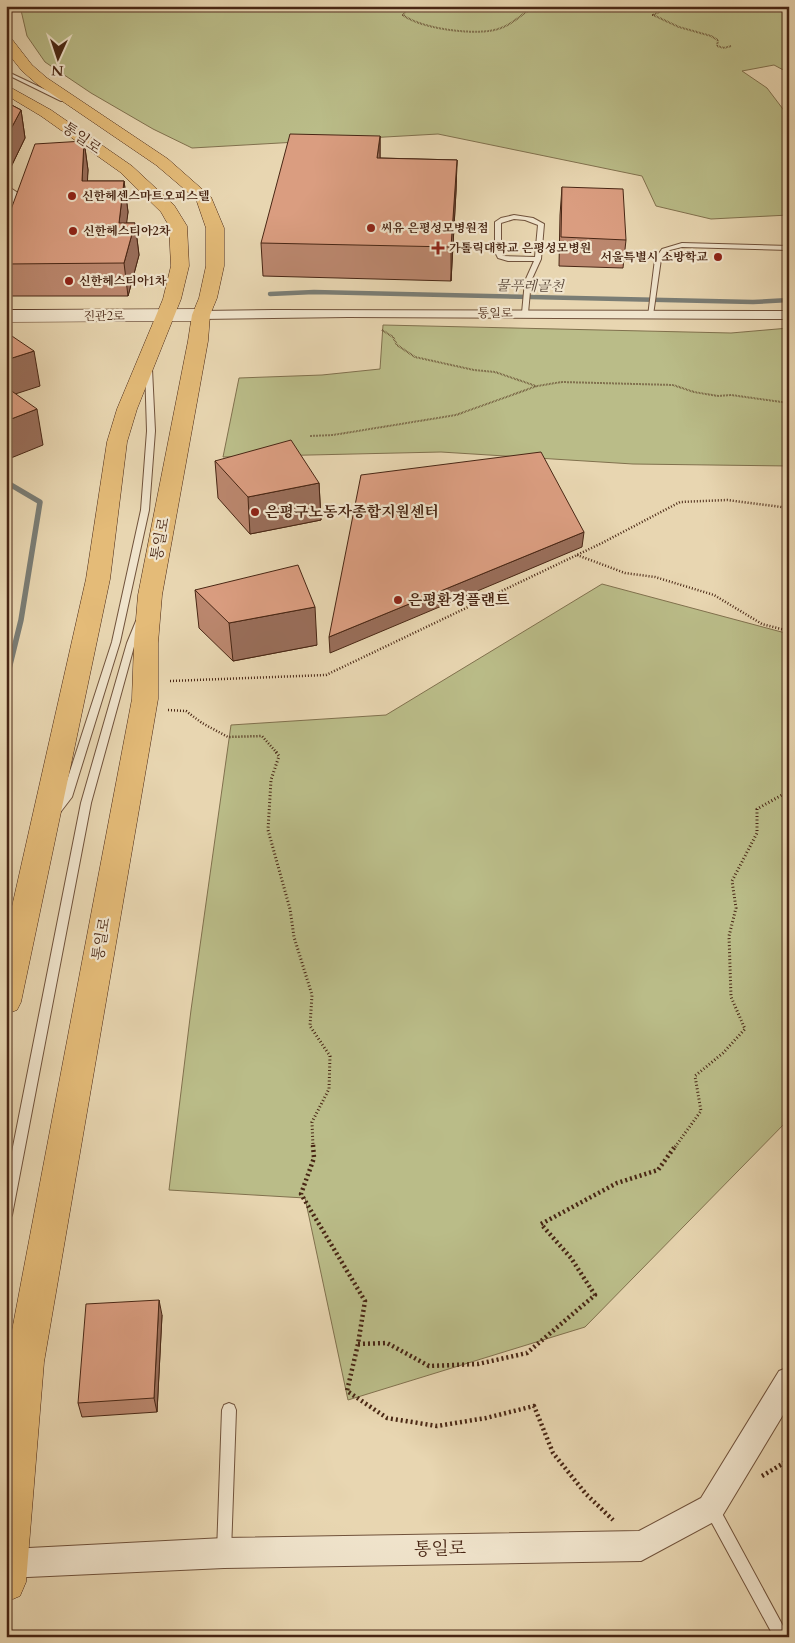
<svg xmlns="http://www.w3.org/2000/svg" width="795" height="1643" font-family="Cardo,'Noto Serif KR',serif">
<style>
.green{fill:#babc88;stroke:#81714e}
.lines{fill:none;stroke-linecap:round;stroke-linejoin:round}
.stream-far1{stroke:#7a7d75;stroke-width:4.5}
.stream{stroke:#7a7d75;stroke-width:5.5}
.lane-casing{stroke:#70523b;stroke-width:2}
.street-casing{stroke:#70523b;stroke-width:2}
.secondary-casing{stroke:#482614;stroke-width:1}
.primary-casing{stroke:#482614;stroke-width:1}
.path-far3{stroke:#482614;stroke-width:2;stroke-dasharray:0.5 1;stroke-linecap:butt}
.path-far2{stroke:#482614;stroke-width:2.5;stroke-dasharray:1 2;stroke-linecap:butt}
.path-far1{stroke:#482614;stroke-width:3;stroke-dasharray:1 2.5;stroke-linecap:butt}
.path{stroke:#482614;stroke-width:4.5;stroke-dasharray:2 3;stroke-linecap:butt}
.lane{fill:#f0e4cc;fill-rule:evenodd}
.street{fill:#f0e4cc;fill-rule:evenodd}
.secondary{fill:#f0e4cc;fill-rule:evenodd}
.primary{fill:#e4bb78;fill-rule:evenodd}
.wall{fill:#bb876e;stroke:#482614}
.shaded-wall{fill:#996e5a;stroke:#482614}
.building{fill:#da9d80;stroke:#482614}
.poi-dot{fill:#8f2418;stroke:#f0e4cc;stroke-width:2}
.labels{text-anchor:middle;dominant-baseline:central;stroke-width:4.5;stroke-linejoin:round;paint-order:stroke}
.far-poi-label{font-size:12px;font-weight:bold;fill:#482614;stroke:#f0e4cc;text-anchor:start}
.far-street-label{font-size:12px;fill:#482614;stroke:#f0e4cc}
.far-water-label{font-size:14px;font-style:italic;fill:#5d4a3c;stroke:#f0e4cc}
.street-label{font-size:15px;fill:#482614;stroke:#f0e4cc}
.poi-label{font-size:15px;font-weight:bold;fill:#482614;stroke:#f0e4cc;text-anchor:start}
.near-street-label{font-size:18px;fill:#482614;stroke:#f0e4cc}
</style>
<rect width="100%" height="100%" fill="#e8d6b1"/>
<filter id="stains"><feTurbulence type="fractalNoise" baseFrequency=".004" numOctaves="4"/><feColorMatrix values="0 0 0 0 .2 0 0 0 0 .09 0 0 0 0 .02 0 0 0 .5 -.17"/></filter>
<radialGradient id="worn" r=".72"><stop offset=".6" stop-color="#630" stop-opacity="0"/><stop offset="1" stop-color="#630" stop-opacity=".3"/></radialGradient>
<!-- green -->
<path class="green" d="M20,6H789V73L774,65L742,71L767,88L789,117V215L711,219L656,206L642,176L438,134L192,148L153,129L91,93L45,62L27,36Z
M383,325L731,333L789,328V466L633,464L441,452L223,457L239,378L322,375L380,369Z
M602,584L789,634V1119L585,1327L348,1400L305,1198L169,1190L191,1010L231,725L386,715Z"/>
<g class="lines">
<!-- stream-far1 -->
<path class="stream-far1" d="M270,294L314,292L753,302L789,300"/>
<!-- stream -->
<path class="stream" d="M6,482L40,502L21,620L6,681"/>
<defs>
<path id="lane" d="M6,71L65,99L66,100L61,101L6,74Z
M514,215L533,218L544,224L541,259L531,281L528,313L525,315L522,313L525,281L534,261H508L498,258L495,252V222L501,218ZM514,219L525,220L538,225L535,257L503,256L501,252V223Z
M682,243L789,246V250L682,247L666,251L661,259L653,315L648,316L655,259L662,249Z
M145,367L152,369L155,431L149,510L120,642L72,797L59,814L55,815L50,812L62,796L112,642L141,510L147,431Z
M140,618L144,621L135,643L91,803L12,1215L10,1219L6,1220V1182L81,803L127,643L136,621Z
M229,1403L234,1405L236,1410L231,1552L229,1557L224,1559L219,1557L217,1552L222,1410L224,1405Z
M712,1502L717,1504L789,1637H774L707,1514L705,1509L707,1504Z"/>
<path id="street" d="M6,185L21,195L12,213L6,217V200L8,196L6,195Z
M274,310L789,311V319L348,317L201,319L194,315L201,311Z
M789,1367V1405L721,1518L641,1561L224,1568L6,1578V1550L9,1549L224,1538L639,1531L701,1498L779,1371Z"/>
<path id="secondary" d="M201,309L208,311L210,315L208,319L201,321L6,322V310Z"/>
<path id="primary" d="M6,37L11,38L32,65L47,78L168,159L211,197L224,228V266L217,298L210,315L208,341L162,595L158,643V699L44,1362L26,1582L20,1596L6,1602V1362L132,699L134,643L138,595L188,341L192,315L199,298L206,266V228L196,199L156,165L37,84L22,71L6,51Z
M6,85L51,110L132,166L174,205L187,226L189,266L181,299L137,409L127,442L110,579L21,1002L17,1010L6,1014V933L86,579L107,442L117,409L163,299L171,266L169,226L161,212L120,172L41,116L6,95Z"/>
</defs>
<!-- lane casing -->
<use href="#lane" class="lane-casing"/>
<!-- street casing -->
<use href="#street" class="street-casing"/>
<!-- secondary casing -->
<use href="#secondary" class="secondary-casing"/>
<!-- primary casing -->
<use href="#primary" class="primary-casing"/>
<!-- path-far3 -->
<path class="path-far3" d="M409,6L403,15C421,29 477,36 498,29C512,25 523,13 535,6
M672,6L653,15L679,27L711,36L718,40L717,46L724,48L731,46
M382,330L393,337L397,345L415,357L474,370L495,372L536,386
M310,436L333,435L456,415L537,386L562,382L673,385L694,392L718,396L731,395L789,403"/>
<!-- path-far2 -->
<path class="path-far2" d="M577,555L625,573L655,577L714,595L762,624L789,631
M170,681L326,675L602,543L680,502L727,500L789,508
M168,710L186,711L202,723L228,737L262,736L277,753"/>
<!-- path-far1 -->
<path class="path-far1" d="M276,752L279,756L271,780L268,830L290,909L294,937L312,995L310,1026L330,1056L329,1089L312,1122L313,1147
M675,1147L701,1111L695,1076L723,1053L745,1029L731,997L729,936L736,908L732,881L757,833V809L789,791"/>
<!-- path -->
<path class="path" d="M313,1145L314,1158L301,1194L365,1301L358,1344L347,1391L387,1418L437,1426L486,1418L534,1406L553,1453L586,1494L613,1520
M358,1344L387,1343L429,1366L478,1364L527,1353L595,1295L571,1258L541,1224L617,1183L658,1170L676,1145
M762,1476L789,1460"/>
<!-- lane -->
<use href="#lane" class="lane"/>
<!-- street -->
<use href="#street" class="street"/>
<!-- secondary -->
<use href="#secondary" class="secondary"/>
<!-- primary -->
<use href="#primary" class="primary"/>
</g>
<!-- wall -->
<path class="wall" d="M6,102L21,110L25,138L10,169H6Z
M380,136V158L457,160L456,191L451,281L263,276L261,243Z
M84,141L88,170L87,181H124L128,212L126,223H135L139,255L128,296H6V223Z
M562,187L626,240L623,268L559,266L560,215Z
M215,461L319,483L321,520L250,534L218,498Z
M195,590L317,645L233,661L199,628Z
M162,1315L157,1412L82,1417L78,1403Z"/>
<!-- shaded-wall -->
<path class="shaded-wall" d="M21,110L25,138L10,169L6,149V138Z
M380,136V167L377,158Z
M84,141L88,170L86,212L82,181Z
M457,160L456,191L451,281V247Z
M124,181L128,212L123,254L119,223Z
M135,223L139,255L128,296L124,263Z
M34,351L40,386L6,397V360Z
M37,409L43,445L6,460V421Z
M319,483L321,520L250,534L248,497Z
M584,532L582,547L330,653L329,637Z
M315,607L317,645L233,661L229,623Z
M159,1300L162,1315L157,1412L154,1398Z"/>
<!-- building -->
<path class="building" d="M6,102L21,110L6,138Z
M290,134L380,136L377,158L457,160L451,247L261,243Z
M84,141L82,181H124L119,223H135L124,263L6,264V223L35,144Z
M562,187L623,189L626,240L561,237Z
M6,332L34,351L6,360Z
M6,387L37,409L6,421Z
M291,440L319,483L248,497L215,461Z
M541,452L584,532L329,637L361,475Z
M298,565L315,607L229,623L195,590Z
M159,1300L154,1398L78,1403L86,1304Z"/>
<!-- markers -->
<g class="poi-dot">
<circle cx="72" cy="196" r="5"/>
<circle cx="371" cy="228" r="5"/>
<circle cx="73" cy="231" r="5"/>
<path d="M435.5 240.5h5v5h5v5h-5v5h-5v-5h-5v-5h5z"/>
<circle cx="718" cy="257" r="5"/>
<circle cx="69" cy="281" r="5"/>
<circle cx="255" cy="512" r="5"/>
<circle cx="398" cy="600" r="5"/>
</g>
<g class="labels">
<!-- far-poi labels -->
<g class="far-poi-label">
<text x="82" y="196">신한헤센스마트오피스텔</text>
<text x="381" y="228">씨유 은평성모병원점</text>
<text x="83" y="231">신한헤스티아2차</text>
<text x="449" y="248">가톨릭대학교 은평성모병원</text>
<text x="708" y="257" text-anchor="end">서울특별시 소방학교</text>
<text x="79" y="281">신한헤스티아1차</text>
</g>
<!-- far-street labels -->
<g class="far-street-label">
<text x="495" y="313">통일로</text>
<text x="104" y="316">진관2로</text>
</g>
<!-- far-water labels -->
<g class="far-water-label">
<text transform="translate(530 286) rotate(1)">물푸레골천</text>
</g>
<!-- street labels -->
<g class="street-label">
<text transform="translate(82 138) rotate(35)">통일로</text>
<text transform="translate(160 539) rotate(-79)">통일로</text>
<text transform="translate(101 939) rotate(-80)">통일로</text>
</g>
<!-- poi labels -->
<g class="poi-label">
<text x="265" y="512">은평구노동자종합지원센터</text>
<text x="408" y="600">은평환경플랜트</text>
</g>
<!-- near-street labels -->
<g class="near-street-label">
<text transform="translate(440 1549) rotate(-1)">통일로</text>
</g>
</g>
<!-- margin -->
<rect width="795" height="1643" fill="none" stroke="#e8d6b1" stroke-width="25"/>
<rect x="8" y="8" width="780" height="1628" fill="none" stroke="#482614" stroke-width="2.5"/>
<rect x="12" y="12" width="770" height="1618" fill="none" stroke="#482614"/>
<!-- north arrow -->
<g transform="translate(58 58) rotate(183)" stroke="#f0e4cc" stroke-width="4" paint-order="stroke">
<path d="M0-4L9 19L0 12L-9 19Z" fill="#482614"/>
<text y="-8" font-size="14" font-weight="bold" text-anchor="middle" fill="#482614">N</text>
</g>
<rect width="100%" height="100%" filter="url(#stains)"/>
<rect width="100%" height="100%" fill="url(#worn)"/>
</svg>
